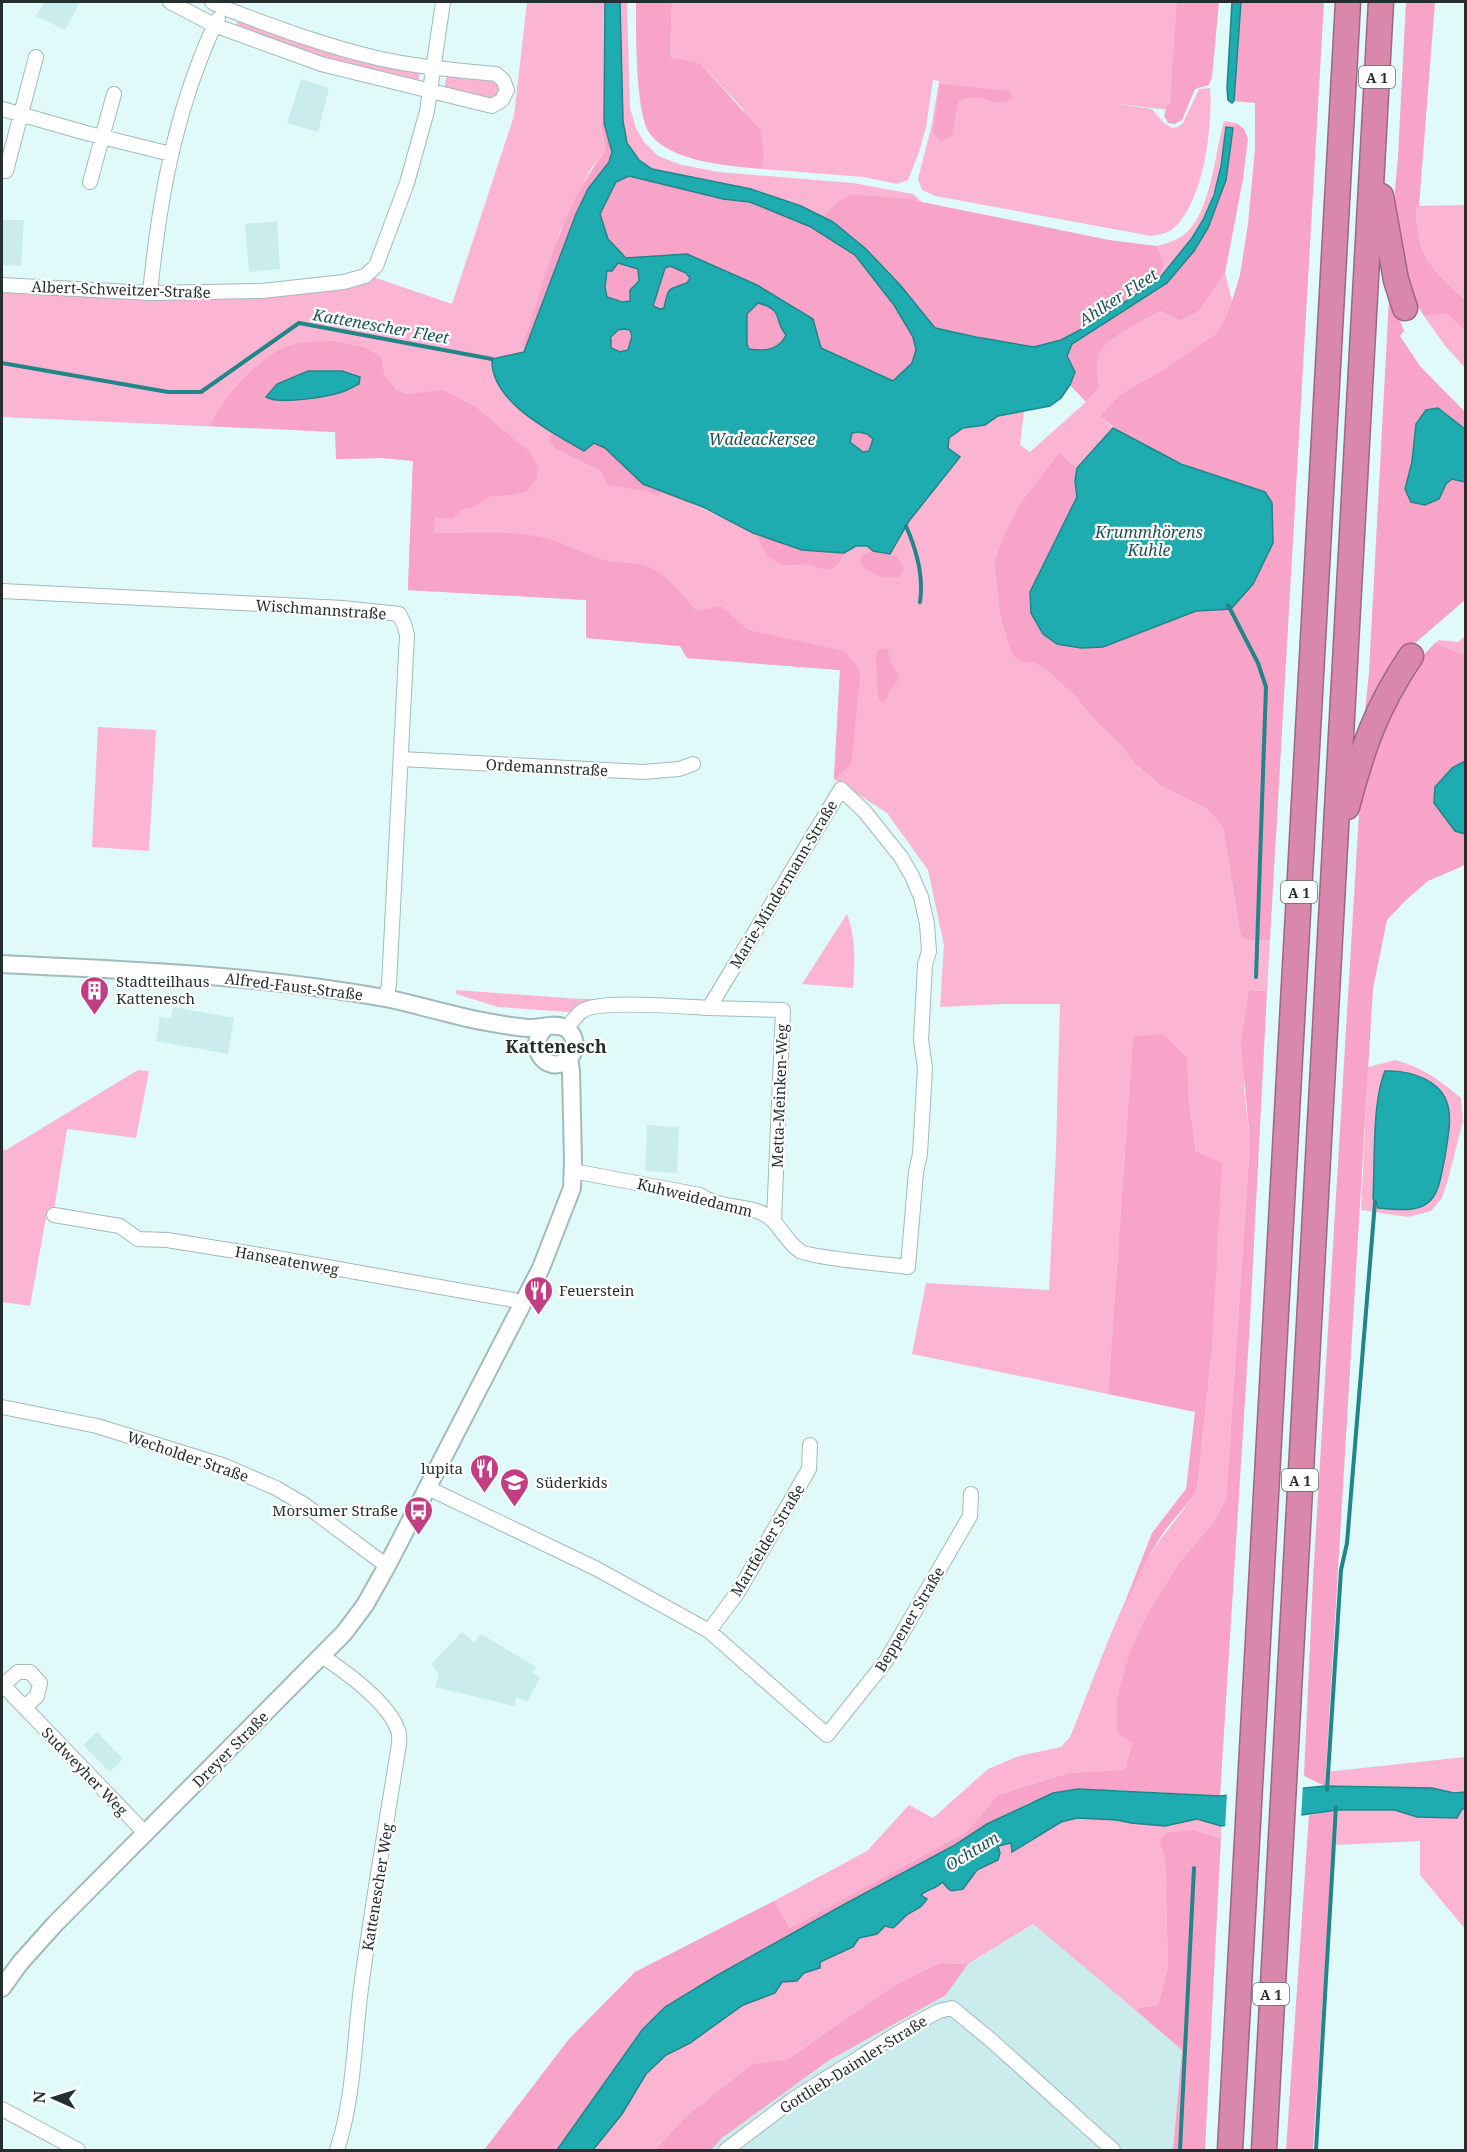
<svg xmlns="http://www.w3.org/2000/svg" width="1467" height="2152" font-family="'Noto Serif',serif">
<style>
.built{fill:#cbeced}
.green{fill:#fbb5d3;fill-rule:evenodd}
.forest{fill:#f8a3c8;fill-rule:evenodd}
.water{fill:#1eacb0;stroke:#208689;stroke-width:1.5;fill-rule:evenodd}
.pier{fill:#e0f9f9}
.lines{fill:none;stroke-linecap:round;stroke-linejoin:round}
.stream{stroke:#208689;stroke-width:4}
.minor-casing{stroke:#a3baba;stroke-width:16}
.tertiary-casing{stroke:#a3baba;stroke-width:20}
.motorway-casing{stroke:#9b6880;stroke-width:27}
.minor{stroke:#fff;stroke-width:14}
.tertiary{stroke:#fff;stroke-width:16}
.motorway{stroke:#da87ac;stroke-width:24}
.labels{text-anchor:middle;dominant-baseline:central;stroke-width:4.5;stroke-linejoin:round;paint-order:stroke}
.shield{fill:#fff;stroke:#676d6d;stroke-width:1.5}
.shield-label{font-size:14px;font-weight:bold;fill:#262f2f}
.street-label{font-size:15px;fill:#262f2f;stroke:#fff}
.poi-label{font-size:15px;fill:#262f2f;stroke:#fff;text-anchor:start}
.water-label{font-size:16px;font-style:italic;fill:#1d5355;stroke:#fff}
.quarter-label{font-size:18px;font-weight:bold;fill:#262f2f;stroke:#fff}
</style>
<rect width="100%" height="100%" fill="#e0f9f9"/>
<!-- built -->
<path class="built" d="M44,2H80L65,30L36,16Z
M301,79L329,88L318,132L287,123Z
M2,220H24L21,266L2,265Z
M277,221L280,269L249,272L245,224Z
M173,1007L234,1018L228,1054L156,1041L160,1017L171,1019Z
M647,1125L679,1127L677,1173L645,1171Z
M462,1632L474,1642L481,1634L536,1667L532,1673L540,1678L527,1702L517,1697L514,1706L435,1687L439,1674L431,1664Z
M97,1732L123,1759L110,1772L83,1745Z
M1034,1924L1182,2050L1173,2150H711L722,2138L828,2061L946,1995L968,1964Z"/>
<!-- green -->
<path class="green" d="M527,2H605L604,123L601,125L606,150L590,170L560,232L523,344L546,429L584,451L753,533L844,553C862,542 871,548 890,554L909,521L959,457L948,447L949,438L963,428L985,425L998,416L1024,411L1020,445L1030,452L1086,402L1099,388C1099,378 1095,365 1099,355C1105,338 1145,320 1161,311L1180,321L1199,311L1225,273L1232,301L1222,325L1214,335L1161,371L1119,395L1100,416L1113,428L1077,468L1059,453L994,563L1001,621L1012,655L1021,662H1033L1050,673L1077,698L1093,719L1118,742L1134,763L1161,786L1207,809L1223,827L1241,938L1254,941L1270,940L1267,991L1249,990L1244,1089L1250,1142L1226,1499L1213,1523L1178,1564L1150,1609L1132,1743L1125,1771L1068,1773L998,1795L966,1832L790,1928L774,1901L867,1851L909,1805L933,1818L988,1769L1019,1756L1061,1747L1070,1737C1095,1677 1116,1612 1149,1556C1164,1532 1184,1513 1197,1488L1212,1351L1215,1284L1189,1102L1187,1058L1133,1038L1108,1394L912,1354L926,1283L1049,1290L1056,1150L1060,1004H1004L940,1007L944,945L928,870L887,813L834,779L840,670L687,658L680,646L586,638V600L408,590L413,461L382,458L336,459V432L2,417V291L151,299H252L350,287L373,277L452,304L514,116Z
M620,2H627L630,108L636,128L644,142L658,156L682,165L719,172L853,183L913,194L922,202L850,194L835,204L823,217L801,206L751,189L652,169L639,160L627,143L623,121Z
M672,2H1180L1169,110L1112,103L1152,109L1163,122L1172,128L1178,127L1183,123L1199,89L1210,88C1213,125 1204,198 1176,226C1169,233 1161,235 1151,236L935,196L922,190L918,179L932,124L939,81L933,80L926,127L919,152L908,180L897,184L864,177L762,169L764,156L743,109L700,63L670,57Z
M239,18L420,70L418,84L363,71L234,30Z
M447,73L494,77L502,90L491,103L444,91Z
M1224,121L1236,123L1233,128L1226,127C1221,167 1215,205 1192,238C1182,252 1170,265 1159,279L1164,262L1157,246C1167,243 1179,240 1187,232C1211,210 1215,152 1224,121Z
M1465,205V300C1430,267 1417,257 1416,206Z
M1447,314L1465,331V368L1446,347L1424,316Z
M1465,636V655L1435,643L1439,640L1458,642Z
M98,727L156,730L149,851L92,847Z
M847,914C856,939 855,962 853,988L802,984Z
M456,990L581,999H599L598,1002H582L569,1012L498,1007L456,994Z
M1395,1060C1424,1068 1438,1079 1461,1098L1463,1121L1447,1183L1442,1198L1431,1211L1408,1217L1361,1210L1368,1067ZM1385,1071L1411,1074L1428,1081L1449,1108L1448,1135L1439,1184L1406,1210L1378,1208L1373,1198C1375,1163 1372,1102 1385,1071Z
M138,1070L149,1071L136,1138L67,1129L54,1210L46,1218L30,1306L2,1302V1150H6Z
M1465,1757V1792L1454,1793L1432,1788L1325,1786V1772Z
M1462,1809H1465V1929L1420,1875V1841L1336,1845L1338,1810H1395L1417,1817L1457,1818Z
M1077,1818L1117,1820L1131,1823L1165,1826L1197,1819L1221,1826V1838L1194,1830L1167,1832L1159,1842L1165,1859L1168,1967L1158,2005L1134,2009L1033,1924L968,1964L940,1963L896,1984L788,2059L752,2064L686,2116L655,2150H593L622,2114L646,2074L666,2055L690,2043L743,2005L775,1993L782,1982L797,1981L804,1973L820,1968V1962L853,1947L859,1938L877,1934L885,1926L893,1928C898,1924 903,1918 908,1914C917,1909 922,1908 927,1899L921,1895C927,1889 937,1889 941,1882L991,1864L998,1846L1011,1843L1013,1852L1061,1822Z"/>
<!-- forest -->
<path class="forest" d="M636,2H672L670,57L700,63L761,131L764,156L762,169C729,166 671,162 650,134C635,114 636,29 636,2Z
M1177,2H1219L1212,77L1209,85L1195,89L1182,120L1175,124L1168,123L1164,116L1167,106L1170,102Z
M1241,2H1324L1270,940L1254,941L1241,938L1223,827L1207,809L1161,786L1134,763L1118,742L1093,719L1077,698L1050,673L1033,662H1021L1012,655L1001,621L994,563L1005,533L1021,503L1059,453L1077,468L1075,481L1077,497L1030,592L1031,613L1103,647L1196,611L1231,609L1265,492C1209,472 1146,457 1100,416L1119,395L1161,371L1214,335L1222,325L1232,301L1240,275L1248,224L1255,149V103L1234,101Z
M1406,2H1435L1419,206L1416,207C1417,257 1430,267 1465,300V331L1447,314L1424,316L1417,305L1405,280L1394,201L1398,156Z
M940,84L1010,91L1013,98C1010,99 1007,102 1004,102C988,105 978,90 958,102L952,136L941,141L933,133Z
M604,123L612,152L609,161L588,189L576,214L524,352L523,344C545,278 562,206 606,150L601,125Z
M1236,123L1244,129L1248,138L1243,179L1225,273L1199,311L1180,321L1161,311C1145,320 1105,338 1099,355C1095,365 1099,378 1099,388L1086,402L1070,385L1075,372L1067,356L1072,344L1167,283L1226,180L1233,128Z
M629,176L723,199L750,202L811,227L855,255L894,305L913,337L916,350L912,363L893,381L821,348L812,319L687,254L627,258L608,239L600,214L616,182Z
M850,194L907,199L1109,240L1157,246L1164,262L1159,279L1093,323L1061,340L1034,347L1013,344L935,328L901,286L866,249L833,222L823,217L835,204Z
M618,263L638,269L639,281L634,285L630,301L622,302L607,297C604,280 604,274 618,263Z
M670,266L686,273L690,278L687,283C667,290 669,286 664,308L653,307L665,268Z
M1389,299L1392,300L1404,331L1400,336L1420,366L1465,412V429L1439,408L1426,410L1416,424L1412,462L1405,489L1439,499L1446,484L1452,479L1465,482V600L1399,657L1364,722L1369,672Z
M758,303C780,308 777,318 786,335C779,350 765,352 749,349L747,344V314Z
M624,329L630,330L632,336L628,351L620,352L610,348C611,338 614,331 624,329Z
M333,341L363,347L381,357L384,375L396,390L407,394L443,390L474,406L530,452L539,469L537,478L527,491L512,495L491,496L473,507L463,509L452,519L435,517L434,533C473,534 511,529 549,539C568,545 586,555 605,560C618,564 633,561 646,566C668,574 682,594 696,611L721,606L748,630L844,651L858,667L860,680L851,764L834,779L840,670L687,658L680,646L586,638V600L408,590L413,461L382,458L336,459L335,432L210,426C224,395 265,348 300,343C311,341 322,342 333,341ZM359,384C354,387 348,390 342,392C326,397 279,405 266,397Z
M551,431L584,451L594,443L605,448L643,484L660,491L661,494L657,496L646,491L608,485L600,470L555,448L550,441Z
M852,432L867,434L873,439L869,451L864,452L850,442Z
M758,534L802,550L844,553C841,559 839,565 833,568C824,572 818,566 810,565C801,563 793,566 785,565C772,563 758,547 758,534Z
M873,551L897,557L904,568L900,577C883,578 876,577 862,566L860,559L864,554Z
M1435,643L1465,655V761L1452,768L1455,831L1465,834V865L1428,881L1406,900L1387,920L1373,988L1325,1786L1304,1776L1313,1579L1359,814L1366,776L1377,739L1412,667Z
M883,648L888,650C890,659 891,667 898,673L899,679L890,690L886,700L882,702L878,698L876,659L877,650Z
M1249,990L1267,991L1250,1321L1220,1796L1116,1790L1031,1802L987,1824L955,1845L843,1905L716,1976L665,2007L641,2030L557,2150H484L569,2039L635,1972L774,1901L790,1928L966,1832L998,1795L1068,1773L1125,1770L1132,1743L1117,1732V1698L1130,1652L1150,1609L1178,1564L1213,1523L1226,1499L1250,1142L1241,1043Z
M1163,1034L1187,1058L1189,1102L1196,1152L1222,1163L1212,1350L1197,1488C1189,1504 1177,1515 1166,1529C1147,1555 1134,1586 1120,1615L1152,1533L1186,1489L1195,1412L1108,1394L1133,1037Z
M1335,1811L1313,2150H1286L1309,1815Z
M1194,1830L1221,1838L1205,2150H1173L1182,2050L1134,2009L1158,2005L1168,1967L1165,1859L1159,1842L1167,1832Z
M940,1963L968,1964L946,1995L828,2061L722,2138L711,2150H655L686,2116L752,2064L788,2059L896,1984Z"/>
<!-- water -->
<path class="water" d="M605,2H620L623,121L627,143L639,160L652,169L751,189L801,206L833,222L866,249L901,286L935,328L976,337L1034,347L1061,340L1093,323L1159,279L1192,238L1203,220L1214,195L1221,166L1226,127L1233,128L1226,180L1208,228L1194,251L1167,283L1072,344L1067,356L1075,372L1070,385L1061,398L1050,406L998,416L985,425L963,428L949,438L948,448L960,457L909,521L890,554L873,551L867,546H856L844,553L802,550L753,533L703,507L643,484L605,448L594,443L584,451C552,432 490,402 492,359L524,352L576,214L588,189L609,162L612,152L604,123ZM629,176L723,199L750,202L811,227L855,255L894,305L913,337L916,350L912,363L893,381L821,348L813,319L757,285L687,254L626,258L608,239L600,214L616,182ZM618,263L638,269L639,281L630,290V301L622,302L607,297L605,287L607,271H612ZM670,266L686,273L690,278L687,283C667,290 669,286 664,308L660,309L653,306L665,268ZM758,303C785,310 773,320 786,335C779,350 765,352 749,349L747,344V314ZM624,329L630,330L632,336L628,350L620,352L611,348V337L618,330ZM858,432L867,434L873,439L869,451L863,452L850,442L852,433Z
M1232,2H1241L1234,101L1232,103L1228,100L1227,88Z
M308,371H342L360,377L359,384C354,386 348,390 342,392C326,397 280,405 266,397L277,384Z
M1438,408L1465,429V482L1452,479L1446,484L1439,499L1425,505L1411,502L1405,489L1412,462L1416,424L1426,410Z
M1113,428L1181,464L1265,492L1272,503L1273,543L1253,584L1231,609L1196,611L1103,647L1081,648L1057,644L1043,634L1031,613L1030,592L1077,497L1075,481L1077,468Z
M1465,761V834L1455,831L1434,803L1435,787L1452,768Z
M1385,1071C1410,1070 1442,1080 1448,1106C1452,1122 1447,1141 1445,1157C1442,1170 1440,1190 1431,1200C1418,1214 1395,1209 1378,1208L1373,1198C1375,1163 1372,1102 1385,1071Z
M1325,1786L1432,1788L1454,1793L1465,1792V1809H1462L1457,1818L1417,1817L1395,1810H1338L1221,1826L1197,1819L1165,1826L1131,1823L1117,1820L1077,1818L1061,1822L1012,1852L1011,1843L998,1846L1000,1853L998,1860L977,1870L963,1889C945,1892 952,1891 942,1882C937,1889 927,1889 921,1895L927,1899C922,1908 916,1909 908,1914C903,1918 898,1924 893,1928L885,1926L877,1934L859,1938L853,1947L820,1962V1968L804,1973L797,1981L782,1982L775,1993L743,2005L690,2043L666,2055L646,2074L622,2114L593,2150H557L642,2030L665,2007L716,1976L843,1905L955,1845L987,1824L1053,1793L1078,1789L1220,1796Z"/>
<!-- pier -->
<path class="pier" d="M1303,1785L1301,1819L1225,1828L1227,1792Z"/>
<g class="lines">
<!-- stream -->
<path class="stream" d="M2,363L168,392H201L299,323L492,359
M906,526C917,551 924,576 920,602
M1228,605L1258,663L1266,687L1256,977
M1327,1790L1341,1570L1347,1543L1375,1202
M1180,2150L1194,1868
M1316,2150L1336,1807"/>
<defs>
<path id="minor" d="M170,2L214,25L321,64L492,106L502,100L507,90L503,80L496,74C456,70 416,67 377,58C325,46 274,27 224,8L212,2
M2,109L86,133L171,154
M6,171L36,57
M90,182L114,94
M2,285L150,293L262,291L344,282L365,276L376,266L407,183L427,111L443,2
M150,293C158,212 171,133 201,57C206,45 211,31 218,19
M2,591L343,608L399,614L404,624L407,635L389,985L386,998
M401,759L643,772L679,769L693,764
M709,1008L783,1010L774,1220
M566,1028C572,1023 576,1015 582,1011C599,999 685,1007 709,1008L841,789L865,812L901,857L912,876L921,897L927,924L929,951L925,965L921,1040L925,1068L920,1154L916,1172L908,1267C892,1265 807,1257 800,1251C782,1239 780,1219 757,1211C738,1205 717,1207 700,1195L573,1171
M54,1215L120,1226L138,1239L167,1240L260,1255L513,1300L522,1304
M2,1407L97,1426L225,1466L276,1488L305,1505L387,1566
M428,1488L597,1569L709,1631L827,1735L886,1661L970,1516L971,1494
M709,1631L738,1592L809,1469L810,1445
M322,1656C346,1672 388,1702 398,1730C400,1734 399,1739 399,1744C386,1825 372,1906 361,1988C354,2042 354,2098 337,2150
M3,1685L18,1672H30L40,1683L37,1696L25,1707
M2,1687L3,1685L146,1834
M2,2109L78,2150
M726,2150L792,2100L900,2032L939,2011L952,2008L992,2041L1113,2150"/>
<path id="tertiary" d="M2,964C130,970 258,975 385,998C406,1002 426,1008 447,1013C473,1020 500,1025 527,1028C539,1029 552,1023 563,1027C576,1032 579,1051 567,1060C547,1076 524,1045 546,1027
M2,1988L20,1963L55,1924L344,1633L365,1605L387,1566L541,1268L572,1188L573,1161L571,1071L569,1058"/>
<path id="motorway" d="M1381,196L1396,280L1405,308
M1347,807C1363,747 1376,708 1411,656
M1230,2150L1348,2
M1264,2150L1381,2"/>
</defs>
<!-- minor casing -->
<use href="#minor" class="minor-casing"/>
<!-- tertiary casing -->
<use href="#tertiary" class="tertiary-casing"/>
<!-- motorway casing -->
<use href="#motorway" class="motorway-casing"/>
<!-- minor -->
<use href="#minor" class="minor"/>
<!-- tertiary -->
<use href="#tertiary" class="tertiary"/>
<!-- motorway -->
<use href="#motorway" class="motorway"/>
</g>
<!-- icons -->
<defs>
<symbol id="building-pin" viewBox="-11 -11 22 30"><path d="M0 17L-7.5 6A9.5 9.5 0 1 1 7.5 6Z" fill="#c23e83" stroke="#fff"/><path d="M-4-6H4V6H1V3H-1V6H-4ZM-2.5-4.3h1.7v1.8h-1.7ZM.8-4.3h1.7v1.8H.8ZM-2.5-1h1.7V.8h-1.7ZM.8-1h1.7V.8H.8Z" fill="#fff"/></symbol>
<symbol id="restaurant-pin" viewBox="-11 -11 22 30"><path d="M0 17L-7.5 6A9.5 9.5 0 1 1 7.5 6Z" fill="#c23e83" stroke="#fff"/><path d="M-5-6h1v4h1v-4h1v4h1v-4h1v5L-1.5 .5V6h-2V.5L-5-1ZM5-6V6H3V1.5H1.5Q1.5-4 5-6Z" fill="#fff"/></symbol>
<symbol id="school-pin" viewBox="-11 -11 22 30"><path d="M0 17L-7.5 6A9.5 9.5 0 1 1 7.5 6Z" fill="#c23e83" stroke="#fff"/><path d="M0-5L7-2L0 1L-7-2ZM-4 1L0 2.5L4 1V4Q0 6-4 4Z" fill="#fff"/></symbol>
<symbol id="bus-pin" viewBox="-11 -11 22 30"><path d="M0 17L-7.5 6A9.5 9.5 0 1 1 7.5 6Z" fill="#c23e83" stroke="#fff"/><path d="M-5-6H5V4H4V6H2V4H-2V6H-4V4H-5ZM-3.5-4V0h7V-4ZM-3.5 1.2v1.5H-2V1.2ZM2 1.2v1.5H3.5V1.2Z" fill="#fff"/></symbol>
</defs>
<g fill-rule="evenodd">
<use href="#building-pin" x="78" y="974" width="33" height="45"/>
<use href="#restaurant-pin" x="522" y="1274" width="33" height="45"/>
<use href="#restaurant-pin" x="468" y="1452" width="33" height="45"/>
<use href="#school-pin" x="498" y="1466" width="33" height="45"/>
<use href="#bus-pin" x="402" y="1494" width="33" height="45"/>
</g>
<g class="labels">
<!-- shield labels -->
<g class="shield">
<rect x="1359" y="66" width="36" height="22" rx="4.5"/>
<rect x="1281" y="881" width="36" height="22" rx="4.5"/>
<rect x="1282" y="1469" width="36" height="22" rx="4.5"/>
<rect x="1253" y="1983" width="36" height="22" rx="4.5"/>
</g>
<g class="shield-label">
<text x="1377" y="77">A 1</text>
<text x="1299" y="892">A 1</text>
<text x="1300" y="1480">A 1</text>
<text x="1271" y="1994">A 1</text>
</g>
<!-- street labels -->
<g class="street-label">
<text transform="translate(121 289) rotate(2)">Albert-Schweitzer-Straße</text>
<text transform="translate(321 609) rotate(4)">Wischmannstraße</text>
<text transform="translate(547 767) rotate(3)">Ordemannstraße</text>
<text transform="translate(783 884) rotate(-59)">Marie-Mindermann-Straße</text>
<text transform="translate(294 986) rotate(7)">Alfred-Faust-Straße</text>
<text transform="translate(779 1096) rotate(-88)">Metta-Meinken-Weg</text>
<text transform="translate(695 1197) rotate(14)">Kuhweidedamm</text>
<text transform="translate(287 1260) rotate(10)">Hanseatenweg</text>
<text transform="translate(188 1456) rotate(19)">Wecholder Straße</text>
<text transform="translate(767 1540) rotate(-59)">Martfelder Straße</text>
<text transform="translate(909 1619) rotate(-59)">Beppener Straße</text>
<text transform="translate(230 1749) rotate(-45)">Dreyer Straße</text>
<text transform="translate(85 1771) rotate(46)">Sudweyher Weg</text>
<text transform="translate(377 1887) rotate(-81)">Kattenescher Weg</text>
<text transform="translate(853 2064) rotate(-32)">Gottlieb-Daimler-Straße</text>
</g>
<!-- poi labels -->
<g class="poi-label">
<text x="116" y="981">Stadtteilhaus<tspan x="116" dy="17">Kattenesch</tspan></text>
<text x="559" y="1290">Feuerstein</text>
<text x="463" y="1468" text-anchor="end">lupita</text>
<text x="536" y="1482">Süderkids</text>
<text x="398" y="1510" text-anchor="end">Morsumer Straße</text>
</g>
<!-- water labels -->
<g class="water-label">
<text transform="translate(1118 297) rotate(-33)">Ahlker Fleet</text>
<text transform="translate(381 326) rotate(10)">Kattenescher Fleet</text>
<text x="762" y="439">Wadeackersee</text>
<text x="1149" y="532">Krummhörens<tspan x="1149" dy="18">Kuhle</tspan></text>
<text transform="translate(972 1851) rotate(-31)">Ochtum</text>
</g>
<!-- quarter labels -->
<g class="quarter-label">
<text x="556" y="1046">Kattenesch</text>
</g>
</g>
<!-- border -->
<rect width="1467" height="2152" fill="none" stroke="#262f2f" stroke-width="6"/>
<!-- north arrow -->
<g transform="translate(54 2098) rotate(273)" stroke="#ffffff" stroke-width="4.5" paint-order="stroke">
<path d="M0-4.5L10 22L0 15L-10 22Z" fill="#262f2f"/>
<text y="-9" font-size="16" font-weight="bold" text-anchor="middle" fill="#262f2f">N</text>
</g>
</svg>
